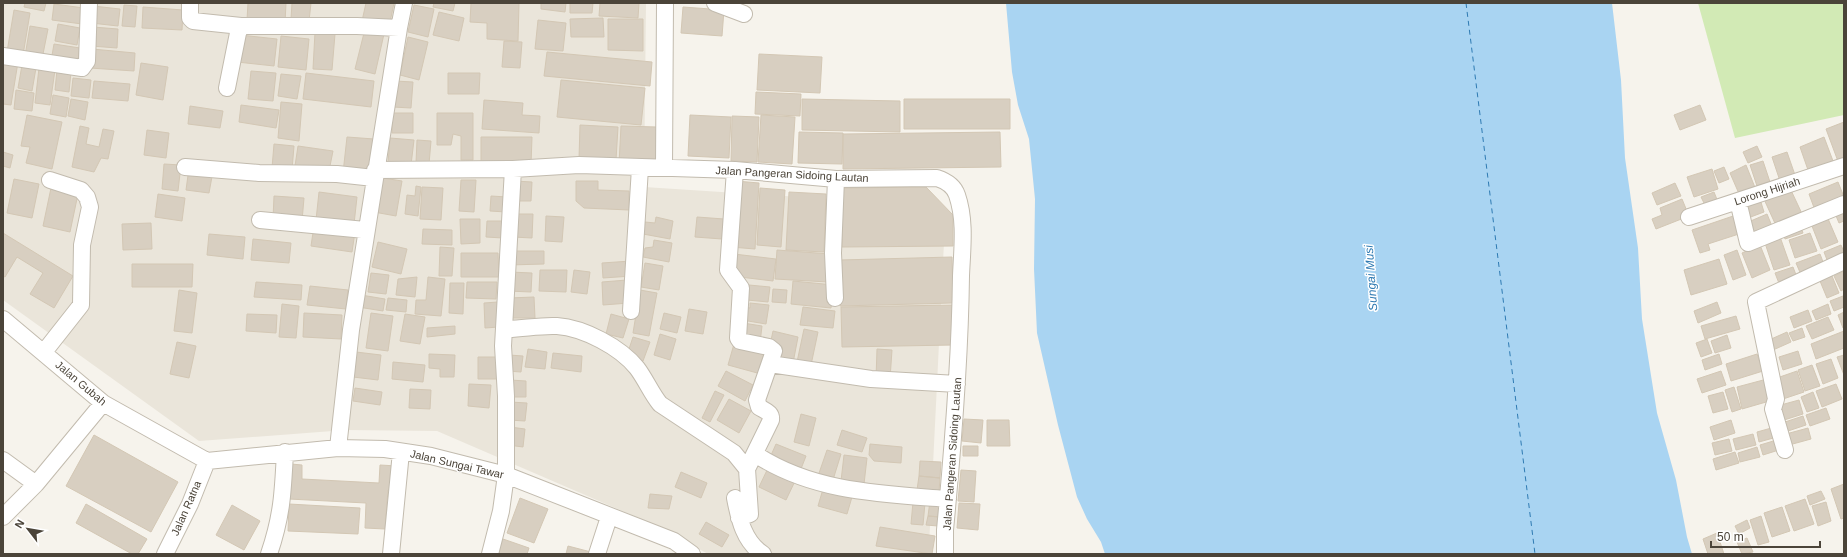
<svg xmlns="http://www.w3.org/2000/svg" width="1847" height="557" font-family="Helvetica,sans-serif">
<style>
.residential{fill:#eae5da}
.green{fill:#d2eab5}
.water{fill:#a9d4f2}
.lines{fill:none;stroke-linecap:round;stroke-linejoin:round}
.ferry{stroke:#2e7ab2;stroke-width:1;stroke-dasharray:5 4;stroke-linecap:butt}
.building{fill:#d8cfc1;stroke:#d3c7b4}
.minor-casing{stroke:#c2bbae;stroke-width:18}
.minor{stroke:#fff;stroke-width:16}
.labels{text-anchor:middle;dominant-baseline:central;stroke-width:3;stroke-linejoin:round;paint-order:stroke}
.street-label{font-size:11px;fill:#4b4439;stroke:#fff}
.water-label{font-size:12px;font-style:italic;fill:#2e7ab2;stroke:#fff}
</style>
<rect width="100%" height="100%" fill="#f6f3ec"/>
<!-- residential -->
<path class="residential" d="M3,3H646L644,187L923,205L945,222L929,546L930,554H708L657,526L437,431L346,430L199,441L3,300Z"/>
<!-- green -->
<path class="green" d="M1698,3H1844V115L1735,138Z"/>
<!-- water -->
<path class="water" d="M1006,3H1612L1621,80L1625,158L1638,248L1642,319L1657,413L1676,480L1687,537L1692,554H1105L1101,542L1087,519L1077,497L1058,425L1037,333L1034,269L1035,199L1029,139L1018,105L1012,72Z"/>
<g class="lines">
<!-- ferry -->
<path class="ferry" d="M1466,3L1535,554"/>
</g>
<!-- building -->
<path class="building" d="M25,3H46L44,11L24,7Z
M248,3H286L285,23L247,20Z
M292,3H311L309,21L291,19Z
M366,3H394L389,27L362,21Z
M434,3H455L453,11L433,7Z
M471,3H519L518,41L487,39V23L470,22Z
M541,3H566L565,12L541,9Z
M570,3H593L592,13H570Z
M600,3H639L638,18L599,16Z
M54,4L84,8L82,24L52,20Z
M124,5L137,6L135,27L122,26Z
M414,5L434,9L428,37L408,32Z
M93,6L120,9L118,26L91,23Z
M143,7L183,10L182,30L142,28Z
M683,7L724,10L722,36L681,33Z
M14,10L30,13L23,55L7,52Z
M439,12L464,18L459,41L433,35Z
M603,18L604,37H571L570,19Z
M608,19H643V51L608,50Z
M538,20L566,23L563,51L535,49Z
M58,24L80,28L77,45L55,41Z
M30,26L48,29L42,59L25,56Z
M93,27L118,29L117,48L91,46Z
M365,29L384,34L375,74L355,69Z
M315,32L335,34L332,70L313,69Z
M240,35L277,39L274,66L237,62Z
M281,36L309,39L306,70L278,67Z
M408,37L428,42L419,80L400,75Z
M504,41L522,42L520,68L502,67Z
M54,44L80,48L77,65L51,61Z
M92,49L135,53L134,71L90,68Z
M547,52L652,62L650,86L544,76Z
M759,54L822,57L820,93L757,90Z
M3,60L18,62L11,105L3,104Z
M141,63L168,67L163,100L136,95Z
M22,65L36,68L32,91L18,88Z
M39,68L55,70L50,105L35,103Z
M57,70L71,72L69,92L55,90Z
M251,71L276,73L273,101L248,99Z
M306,73L374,81L371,107L303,99Z
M448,73H480L479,94H448Z
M281,74L301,76L297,99L278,96Z
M73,78L91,80L89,98L71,96Z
M561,80L645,88L641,125L557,117Z
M94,81L130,84L128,101L92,98Z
M395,81L413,82L411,108L393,107Z
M16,90L34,93L32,111L14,109Z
M756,92L801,94L800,116L755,114Z
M53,95L69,98L66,117L50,114Z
M71,99L88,102L85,120L68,116Z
M802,99L900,101V132L802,130Z
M904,99H1010V129H904Z
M484,100L523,103L522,115L540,116L539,133L482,129Z
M281,102L302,104L299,141L278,138Z
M241,105L279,110L276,128L239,122Z
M1700,105L1706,120L1680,130L1674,115Z
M190,106L223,111L220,128L188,124Z
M392,113H413V133H392Z
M437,113H473V160H461V136L453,134L451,145H437Z
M27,115L62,122L52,169L26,163L30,147L21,146Z
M690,115L731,117L729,158L688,156Z
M761,115L795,117L792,164L758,162Z
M732,116L759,117L757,162L731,161Z
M1844,122V162L1839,164L1826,129Z
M580,125L618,127L616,160L579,159Z
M80,126L89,128L86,144L99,147L103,129L114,131L108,159L101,158L94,172L72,167Z
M621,126L657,127L656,165L619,164Z
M147,130L169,133L166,158L144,155Z
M799,132L843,133L842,164L798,163Z
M1000,132L1001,167L843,169V134Z
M347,137L374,139L371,172L343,173Z
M481,137H532L531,165H481Z
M1824,137L1833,161L1808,170L1800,147Z
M390,138L414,140L411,165L388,163Z
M417,140L431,141L429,164L416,163Z
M274,144L294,146L292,170L272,168Z
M298,146L333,151L329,171L295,166Z
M1757,146L1762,157L1748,163L1743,152Z
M3,152L13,155L10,168L3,166Z
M1787,152L1795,175L1780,181L1772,157Z
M1763,161L1770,182L1757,186L1750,165Z
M164,164L181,165L178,191L162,189Z
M1746,165L1756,190L1740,196L1730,173Z
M1724,167L1729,179L1719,183L1714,171Z
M189,168L213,171L209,193L186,190Z
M1712,169L1718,189L1694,197L1687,177Z
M383,178L402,181L396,216L374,212Z
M14,179L39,184L32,218L7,213Z
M461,180H476L474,212L459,211Z
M515,181L532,182L531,201H513Z
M576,181H598V190L629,191V210L584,208L576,201Z
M736,181L759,183L755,249L731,247Z
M1838,182L1844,197L1816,213L1809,194Z
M1675,183L1681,196L1657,205L1652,193Z
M416,186L421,187L418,216L405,214L407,195L415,196Z
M1789,186L1804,218L1778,230L1763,197Z
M422,187L443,188L441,220L420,219Z
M926,187L953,215V246L842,247V188Z
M51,188L78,194L70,232L43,226Z
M760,188L785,190L781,247L757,245Z
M319,192L357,197L354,224L316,220Z
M789,192L826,194L824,252L786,250Z
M1714,192L1718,202L1706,207L1701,197Z
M158,194L185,198L182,221L155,217Z
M274,196L304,198L302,221L273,219Z
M491,196L507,197L506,212L490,211Z
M1682,199L1689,216L1656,229L1652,219L1662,215L1660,208Z
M1760,199L1764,212L1748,218L1743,205Z
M1844,207V221L1839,223L1834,211Z
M515,214H533L532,238L513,237Z
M1739,214L1745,232L1708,244L1710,250L1700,253L1692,230Z
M1767,214L1774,231L1753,240L1746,223Z
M1826,214L1838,242L1821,249L1810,221Z
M546,216L564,217L562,242L545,241Z
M656,217L673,221L670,239L643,234L645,222L655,223Z
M697,217L724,219L722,239L695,237Z
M460,219H480V243L461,244Z
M487,221H503V238L486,237Z
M151,223L152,249L123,250L122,224Z
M1800,225L1803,233L1785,239L1782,231Z
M314,226L355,232L352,252L311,246Z
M423,229L452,230V245L422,244Z
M3,233L73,276L54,308L30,294L43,273L17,257L5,277L3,276Z
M1810,233L1817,251L1795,258L1789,240Z
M209,234L245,237L243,259L207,255Z
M1779,234L1790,265L1774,270L1764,240Z
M253,239L291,243L289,263L251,260Z
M654,240L672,243L669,262L643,257L645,248L653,247Z
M378,242L407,249L401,274L372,267Z
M1760,245L1770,270L1752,278L1742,253Z
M1841,245L1844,252V259L1829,265L1824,252Z
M440,247L454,248L452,276H439Z
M777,250L830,254L828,282L775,279Z
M1737,250L1746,275L1733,280L1724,255Z
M509,251H544V264L509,265Z
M461,253H498L499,277H461Z
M734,254L776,259L773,281L740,277L732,270Z
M1820,254L1825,267L1802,277L1796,263Z
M952,257L953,303L840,306V260Z
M1719,259L1727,284L1691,295L1684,270Z
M631,261L632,276L603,278L602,263Z
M645,263L663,266L659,290L641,287Z
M132,264H193L192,287H132Z
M1793,267L1798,280L1780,286L1775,273Z
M540,270H567L566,292L539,291Z
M574,270L590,272L587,294L571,292Z
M1844,271V289L1841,291L1834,276Z
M510,272L532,273L531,292L508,291Z
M371,273L389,275L386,294L368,292Z
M1832,276L1839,293L1827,298L1820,281Z
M417,277L415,297L396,295L398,279Z
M428,277L445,279L441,316L415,314L416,300H426Z
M627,280L629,303L603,305L602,282Z
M793,281L834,285L831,308L791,304Z
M256,282L302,285L301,300L254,297Z
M467,282H497L496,299L466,298Z
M450,283H464L463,314L449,313Z
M749,285L770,287L768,302L747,300Z
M310,286L348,290L346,309L307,305Z
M773,289L787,290L786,303L772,302Z
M179,290L197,293L192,333L174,331Z
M640,290L657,293L649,336L633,333Z
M361,295L385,299L383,311L358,307Z
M1843,296L1844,307L1834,311L1830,301Z
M534,297L535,318H509V298Z
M388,298L407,300L406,312L386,310Z
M498,302L499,327L485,328L484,303Z
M1717,302L1721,313L1698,323L1694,311Z
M750,303L769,305L766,324L742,320L743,307L750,308Z
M282,304L299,306L296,338L279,337Z
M1828,304L1831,314L1816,320L1812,311Z
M953,305V345L842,347L841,307Z
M803,307L835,311L833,328L800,325Z
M689,309L707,312L703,334L685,331Z
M1808,310L1812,321L1794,328L1790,317Z
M1844,312V328H1843L1838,315Z
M304,313L342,315L341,339L303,337Z
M371,313L393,316L388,351L366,348Z
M664,313L681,317L677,333L660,329Z
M247,314L277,315L276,333L246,331Z
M405,314L425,317L420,344L400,341Z
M611,314L629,319L623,338L606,334Z
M1736,316L1740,329L1705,339L1701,326Z
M1828,317L1834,330L1812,339L1806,326Z
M743,323L762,326L760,343L740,340Z
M455,326V334L427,337V328Z
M1802,328L1805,337L1793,341L1789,333Z
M804,329L818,332L811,365L797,362Z
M773,331L798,337L793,363L776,359L770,345Z
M1844,331V348L1816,359L1811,344Z
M1787,332L1791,342L1773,350L1769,340Z
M660,334L676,339L670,360L654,355Z
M1727,335L1731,348L1715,353L1711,341Z
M633,337L650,342L643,361L627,355Z
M1707,339L1712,353L1701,357L1696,343Z
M177,342L196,346L189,378L170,374Z
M734,344L767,354L761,374L728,365Z
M528,349L547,352L545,369L525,367Z
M877,349L892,350L890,379H876Z
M1798,351L1802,364L1783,370L1779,357Z
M356,352L381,355L378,380L353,377Z
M553,353L582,356L581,372L551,368Z
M429,354L455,355L454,377H440V369L429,368Z
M1719,354L1722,364L1705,370L1702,360Z
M1757,354L1763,371L1731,381L1726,364Z
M509,355L523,356L521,372L507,371Z
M1844,355V375L1837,357Z
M478,357H499L498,379H478Z
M1831,359L1838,378L1823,384L1816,364Z
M393,362L425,365L423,382L392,379Z
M1812,365L1820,386L1805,391L1798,370Z
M726,371L753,385L745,401L718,386Z
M1721,371L1726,385L1702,393L1697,379Z
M1797,371L1804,392L1780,400L1774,379Z
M1767,379L1773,400L1742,409L1737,387Z
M510,380L526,381V397H509Z
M469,384L491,385L489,408L468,406Z
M1836,384L1842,399L1822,407L1816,391Z
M1734,387L1741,409L1732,412L1725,390Z
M355,388L382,392L380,405L353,401Z
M410,389L431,390L430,409L409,408Z
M715,391L724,395L710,422L702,418Z
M1723,392L1728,409L1713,413L1708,396Z
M1813,392L1819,408L1807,412L1801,397Z
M729,399L751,411L739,433L717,420Z
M1799,400L1803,414L1781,421L1777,406Z
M510,402L527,403L525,421L509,420Z
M1826,408L1830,419L1810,426L1806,415Z
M801,414L816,418L809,446L794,442Z
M1803,416L1806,425L1785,432L1782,423Z
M964,419L983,420L981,443L962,441Z
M987,420H1009L1010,446H987Z
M1731,420L1735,433L1714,440L1710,427Z
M510,427L525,429L523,447L508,445Z
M1775,427L1777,437L1759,442L1757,432Z
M1808,428L1811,439L1789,445L1786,434Z
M842,430L867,438L862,452L837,445Z
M1753,434L1756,445L1736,450L1733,439Z
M94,435L178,482L151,532L66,486Z
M1729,439L1732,451L1715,455L1712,443Z
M1780,439L1782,449L1763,455L1760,445Z
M776,444L806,456L799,474L768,462Z
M870,444L902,447L901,463L874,461L869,455Z
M963,446H978V456H963Z
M1757,447L1760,457L1740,462L1738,453Z
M827,450L841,454L832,483L817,479Z
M1735,452L1739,463L1716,470L1713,459Z
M844,455L867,458L864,484L841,481Z
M920,461L941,462L940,478L919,476Z
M291,464L302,465V479L379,483L380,465L397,466L395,490H388L385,529L365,528L366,503L289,499Z
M769,466L796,479L786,500L759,487Z
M961,470L976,471L974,502L958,501Z
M681,472L707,483L701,498L675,487Z
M919,476L940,478L939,492L917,490Z
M1844,484V518L1841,519L1831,489Z
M823,489L852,497L847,514L818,506Z
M1821,491L1825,499L1810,505L1807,496Z
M650,494L672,496L669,509L648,508Z
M520,498L548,509L534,543L507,533Z
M1805,499L1814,524L1794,531L1785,506Z
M930,501L942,503L940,517L928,516Z
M913,502L925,503L923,525L911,524Z
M1826,502L1831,521L1818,526L1812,506Z
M959,503L980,504L978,530L957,528Z
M86,504L147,539L138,554H132L76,523Z
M289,504L360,508L358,534L288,531Z
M232,505L260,521L244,550L216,535Z
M1782,507L1790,531L1772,537L1764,513Z
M928,516L940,517L938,526L926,525Z
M1761,516L1769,542L1758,545L1750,520Z
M1747,520L1750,528L1739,534L1735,526Z
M706,522L729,535L722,547L699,534Z
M880,527L935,536L932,554L876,546Z
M1717,533L1724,554H1708L1703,539Z
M1747,538L1753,552L1742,554L1737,542Z
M503,539L529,548L527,554H497Z
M568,546L591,552L590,554H566Z"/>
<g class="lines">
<defs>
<path id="minor" d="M190,3V18L193,21L241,26
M715,3L744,14
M3,56L82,68L87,61L89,3
M227,88L238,33L241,26H357L399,28
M185,167L259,173L337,174L374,178
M664,167L665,3
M375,170L513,169L579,165L735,170L836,179L937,178C946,181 954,186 957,195C966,221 962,250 961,276C960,361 953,446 945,530V554
M735,170L728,270L741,288L738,338L740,341L769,347L774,351L757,400L759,407C765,411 772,412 771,420L747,469L750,514L739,518
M1738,201L1748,243L1844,204
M1689,217L1844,166
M260,220L365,230
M835,298L833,253L836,179
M631,311L640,168
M3,319L103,403L207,461
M505,329C522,329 540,325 557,326C584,328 620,347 637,368C646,380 651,393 660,404L734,453L747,469
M44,352L81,305L82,245L90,207L87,197L81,190L50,180
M770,364L871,379L957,384
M338,448L351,330L399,28L404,3
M1785,450L1773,409L1776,399L1756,302L1844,261
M755,454C812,492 881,494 948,499
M3,460L36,484
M207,461L338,448L385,449L431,456L506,475L674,541L692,554
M735,498C739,519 744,542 763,554
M3,517L36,484L103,403
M165,554L190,504L207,461
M269,554C282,516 283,492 285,452
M391,554L401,452
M490,554L501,511L506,475V396L503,346L513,169
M597,554L609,517"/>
</defs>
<!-- minor casing -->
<use href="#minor" class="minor-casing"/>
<!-- minor -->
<use href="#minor" class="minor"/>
</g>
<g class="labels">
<!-- street labels -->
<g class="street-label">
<text transform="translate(792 174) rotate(3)">Jalan Pangeran Sidoing Lautan</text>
<text transform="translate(1767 191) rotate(-18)">Lorong Hijriah</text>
<text transform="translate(81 383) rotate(40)">Jalan Gubah</text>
<text transform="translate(952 454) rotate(-86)">Jalan Pangeran Sidoing Lautan</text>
<text transform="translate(457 464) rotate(13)">Jalan Sungai Tawar</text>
<text transform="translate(186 508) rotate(-66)">Jalan Ratna</text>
</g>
<!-- water labels -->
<g class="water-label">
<text transform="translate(1371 278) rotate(-94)">Sungai Musi</text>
</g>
</g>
<!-- border -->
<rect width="1847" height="557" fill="none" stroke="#4b4439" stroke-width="8"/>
<!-- north arrow -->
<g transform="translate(28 529) rotate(301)" stroke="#ffffff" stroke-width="3" paint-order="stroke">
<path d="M0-3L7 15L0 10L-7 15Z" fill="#4b4439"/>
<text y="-6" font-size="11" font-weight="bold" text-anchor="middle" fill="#4b4439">N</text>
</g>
<!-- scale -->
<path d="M1711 541v6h109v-6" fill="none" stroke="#4b4439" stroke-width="2"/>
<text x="1717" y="541" font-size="12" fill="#4b4439" stroke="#ffffff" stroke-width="3" paint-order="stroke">50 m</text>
</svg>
